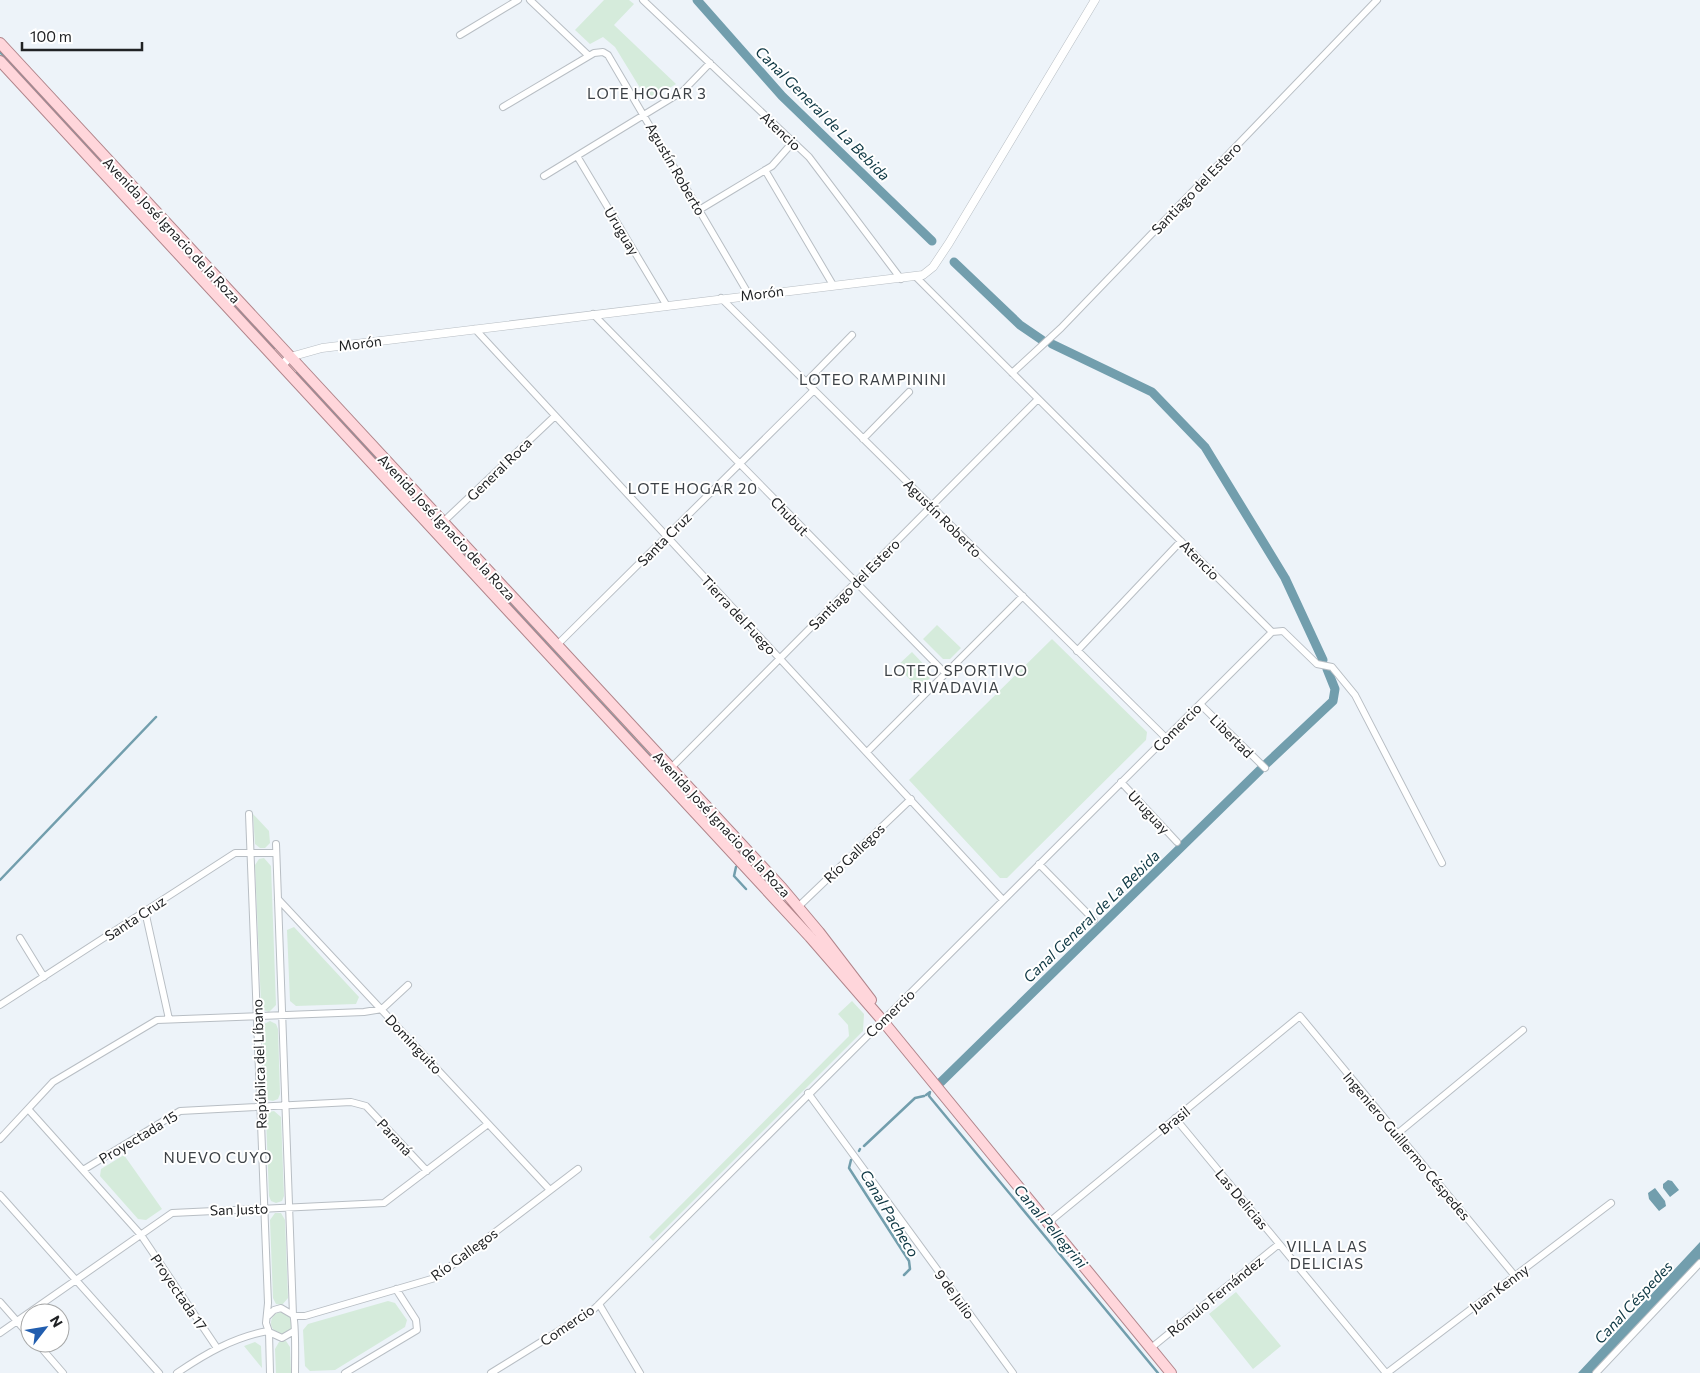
<svg xmlns="http://www.w3.org/2000/svg" width="1700" height="1373" font-family="Commissioner,sans-serif">
<style>
.green{fill:#d5ebdb}
.water{fill:#729ead}
.lines{fill:none;stroke-linecap:round;stroke-linejoin:round}
.stream{stroke:#729ead;stroke-width:2.5}
.canal{stroke:#729ead;stroke-width:9}
.minor-casing{stroke:#b8bec4;stroke-width:8}
.tertiary-casing{stroke:#b8bec4;stroke-width:9}
.primary-casing{stroke:#b1858b;stroke-width:12}
.minor{stroke:#fff;stroke-width:6}
.tertiary{stroke:#fff;stroke-width:8}
.primary{stroke:#ffd6db;stroke-width:10}
.labels{text-anchor:middle;dominant-baseline:central;stroke-width:4;stroke-linejoin:round;paint-order:stroke}
.street-label{font-size:14px;fill:#202224;stroke:#fff}
.neighbourhood-label{font-size:15px;letter-spacing:1px;fill:#3d4247;stroke:#fff}
.water-label{font-size:15px;font-style:italic;fill:#0d3743;stroke:#fff}
</style>
<rect width="100%" height="100%" fill="#edf3f9"/>
<!-- green -->
<path class="green" d="M604,0H629L634,4L614,25L676,84L653,98L645,96L615,47L603,37L590,44L575,30Z
M0,49L275,348V349H272L0,55Z
M297,371L754,865V868L295,374Z
M937,625L961,648L950,659H943L923,639Z
M1052,639L1147,732L1146,740L1007,878H1000L909,780Z
M912,652L930,671V678L919,689L897,666Z
M253,814L269,831L270,843L265,848H260L255,844Z
M264,858L271,866L276,1005L269,1012L263,1010L261,1004L255,865L259,859Z
M294,927L359,997L356,1004L296,1006L290,1001L287,930Z
M852,1001L864,1014L863,1031L653,1241L649,1237L849,1036L848,1025L838,1014Z
M270,1021L276,1024L278,1029L280,1094L278,1099L273,1101L268,1100L265,1095L262,1029L264,1024Z
M274,1111L281,1117L284,1196L282,1201L276,1203L271,1201L269,1196L266,1118L269,1112Z
M124,1155L162,1209L146,1220L138,1219L100,1176L101,1169Z
M275,1213H281L285,1220L288,1298L282,1305L276,1304L273,1298L270,1220Z
M1236,1292L1281,1346L1253,1369L1209,1314Z
M388,1301L395,1303L407,1320L405,1327L335,1370L310,1371L305,1366L303,1330L308,1324Z
M271 1323a11 11 0 1 1 22 0a11 11 0 1 1-22 0Z
M286,1341L290,1347L291,1373H276L275,1349L279,1342Z
M255,1342L261,1346L262,1368L244,1346Z"/>
<!-- water -->
<path class="water" d="M1668,1180L1672,1181L1679,1190L1670,1197L1663,1188V1184Z
M1655,1188L1665,1201L1666,1206L1659,1211L1649,1199L1648,1193Z
M1700,1242V1259L1593,1373H1578Z"/>
<g class="lines">
<!-- stream -->
<path class="stream" d="M0,52L274,348
M297,373L743,857
M736,867L734,876L746,889
M0,880L156,717
M926,1095L930,1092L929,1096L1158,1373
M864,1146L915,1098L924,1096
M859,1151L860,1149
M851,1160L849,1168L909,1261L910,1269L904,1275"/>
<!-- canal -->
<path class="canal" d="M697,0L782,96L932,241
M954,262L1020,325L1042,340
M1052,344L1152,392L1205,447L1285,578L1323,660
M1266,764L1333,701L1335,689L1327,669
M941,1082L1260,770"/>
<defs>
<path id="minor" d="M530,0L589,56
M643,0L809,157L901,279
M460,35L518,0
M503,107L594,53L603,52L608,55L749,295
M577,156L667,306
M765,170L833,285
M544,176L683,91L710,63
M699,210L772,166L793,142
M916,277L1272,632
M721,298L1166,738
M593,314L946,674
M475,329L1003,900
M1012,373L1061,328L1377,0
M806,382L852,335
M863,439L909,392
M443,522L555,416
M1272,632L1283,631L1317,664L1332,667L1355,695L1442,863
M557,645L814,390
M1077,651L1181,541
M1200,704L1265,768
M867,752L1023,596
M671,768L1038,399
M1121,782L1177,842
M249,814L268,1303L266,1323L269,1332L270,1373
M276,844L293,1315C296,1321 295,1362 295,1373
M1039,864L1094,920
M278,899L550,1190
M798,907L911,799
M145,911L169,1019
M20,938L44,977
M0,1005L235,853H276
M808,1093L1013,1373
M28,1109L141,1235L217,1348
M1175,1118L1386,1373
M1397,1134L1523,1030
M0,1139L53,1082L157,1020L364,1012L382,1009L408,985
M83,1170L180,1111L351,1102L366,1106L427,1171
M0,1195L159,1373
M1048,1223L1300,1016L1515,1276
M0,1302L30,1336
M599,1304L640,1373
M268,1316L274,1310L281,1308L293,1315
M294,1316H305L435,1278L578,1169
M269,1332L282,1338L294,1331
M0,1333L172,1213L384,1203L488,1124
M37,1343L63,1373
M1151,1348L1279,1244
M177,1373C205,1354 234,1337 268,1331
M345,1373L417,1330L416,1320L396,1289
M491,1373L594,1309L1272,632
M1387,1373L1611,1203
M1596,1373L1700,1263"/>
<path id="tertiary" d="M282,365L290,357L322,348L923,275L933,267L949,243L1095,0"/>
<path id="primary" d="M0,43L782,888L819,932L871,1000
M0,61L810,937L882,1020L1171,1373"/>
</defs>
<!-- minor casing -->
<use href="#minor" class="minor-casing"/>
<!-- tertiary casing -->
<use href="#tertiary" class="tertiary-casing"/>
<!-- primary casing -->
<use href="#primary" class="primary-casing"/>
<!-- minor -->
<use href="#minor" class="minor"/>
<!-- tertiary -->
<use href="#tertiary" class="tertiary"/>
<!-- primary -->
<use href="#primary" class="primary"/>
</g>
<g class="labels">
<!-- street labels -->
<g class="street-label">
<text transform="translate(781 131) rotate(43)">Atencio</text>
<text transform="translate(676 169) rotate(60)">Agustín Roberto</text>
<text transform="translate(1196 188) rotate(-46)">Santiago del Estero</text>
<text transform="translate(172 230) rotate(47)">Avenida José Ignacio de la Roza</text>
<text transform="translate(622 231) rotate(59)">Uruguay</text>
<text transform="translate(762 293) rotate(-7)">Morón</text>
<text transform="translate(360 343) rotate(-7)">Morón</text>
<text transform="translate(499 469) rotate(-44)">General Roca</text>
<text transform="translate(790 516) rotate(46)">Chubut</text>
<text transform="translate(943 518) rotate(45)">Agustín Roberto</text>
<text transform="translate(447 527) rotate(47)">Avenida José Ignacio de la Roza</text>
<text transform="translate(664 539) rotate(-45)">Santa Cruz</text>
<text transform="translate(1200 560) rotate(45)">Atencio</text>
<text transform="translate(854 584) rotate(-45)">Santiago del Estero</text>
<text transform="translate(739 615) rotate(47)">Tierra del Fuego</text>
<text transform="translate(1177 727) rotate(-45)">Comercio</text>
<text transform="translate(1232 736) rotate(45)">Libertad</text>
<text transform="translate(1149 812) rotate(47)">Uruguay</text>
<text transform="translate(722 824) rotate(47)">Avenida José Ignacio de la Roza</text>
<text transform="translate(854 853) rotate(-44)">Río Gallegos</text>
<text transform="translate(135 918) rotate(-33)">Santa Cruz</text>
<text transform="translate(890 1013) rotate(-44)">Comercio</text>
<text transform="translate(414 1044) rotate(47)">Dominguito</text>
<text transform="translate(259 1064) rotate(-92)">República del Líbano</text>
<text transform="translate(1174 1120) rotate(-39)">Brasil</text>
<text transform="translate(138 1137) rotate(-31)">Proyectada 15</text>
<text transform="translate(395 1137) rotate(47)">Paraná</text>
<text transform="translate(1407 1146) rotate(50)">Ingeniero Guillermo Céspedes</text>
<text transform="translate(1242 1199) rotate(50)">Las Delicias</text>
<text transform="translate(239 1209) rotate(-2)">San Justo</text>
<text transform="translate(464 1254) rotate(-36)">Río Gallegos</text>
<text transform="translate(1499 1288) rotate(-37)">Juan Kenny</text>
<text transform="translate(179 1292) rotate(56)">Proyectada 17</text>
<text transform="translate(955 1294) rotate(54)">9 de Julio</text>
<text transform="translate(1215 1296) rotate(-39)">Rómulo Fernández</text>
<text transform="translate(567 1325) rotate(-34)">Comercio</text>
</g>
<!-- neighbourhood labels -->
<g class="neighbourhood-label">
<text x="647" y="93">LOTE HOGAR 3</text>
<text x="873" y="379">LOTEO RAMPININI</text>
<text x="693" y="488">LOTE HOGAR 20</text>
<text x="956" y="670">LOTEO SPORTIVO<tspan x="956" dy="17">RIVADAVIA</tspan></text>
<text x="218" y="1157">NUEVO CUYO</text>
<text x="1327" y="1246">VILLA LAS<tspan x="1327" dy="17">DELICIAS</tspan></text>
</g>
<!-- water labels -->
<g class="water-label">
<text transform="translate(823 113) rotate(45)">Canal General de La Bebida</text>
<text transform="translate(1091 916) rotate(-44)">Canal General de La Bebida</text>
<text transform="translate(890 1213) rotate(59)">Canal Pacheco</text>
<text transform="translate(1051 1226) rotate(50)">Canal Pellegrini</text>
<text transform="translate(1633 1302) rotate(-47)">Canal Céspedes</text>
</g>
</g>
<!-- north arrow -->
<g transform="translate(45 1328) rotate(59)"><circle r="24" fill="#ffffff" stroke="#a6a7a7"/>
<path d="M0-4L9 19L0 12L-9 19Z" fill="#225eaf"/>
<text y="-8" font-size="14" font-weight="bold" text-anchor="middle" fill="#202224">N</text>
</g>
<!-- scale -->
<path d="M22 42v8h120v-8" fill="none" stroke="#202224" stroke-width="2.5"/>
<text x="30" y="42" font-size="15" fill="#202224" stroke="#ffffff" stroke-width="4" paint-order="stroke">100 m</text>
</svg>
